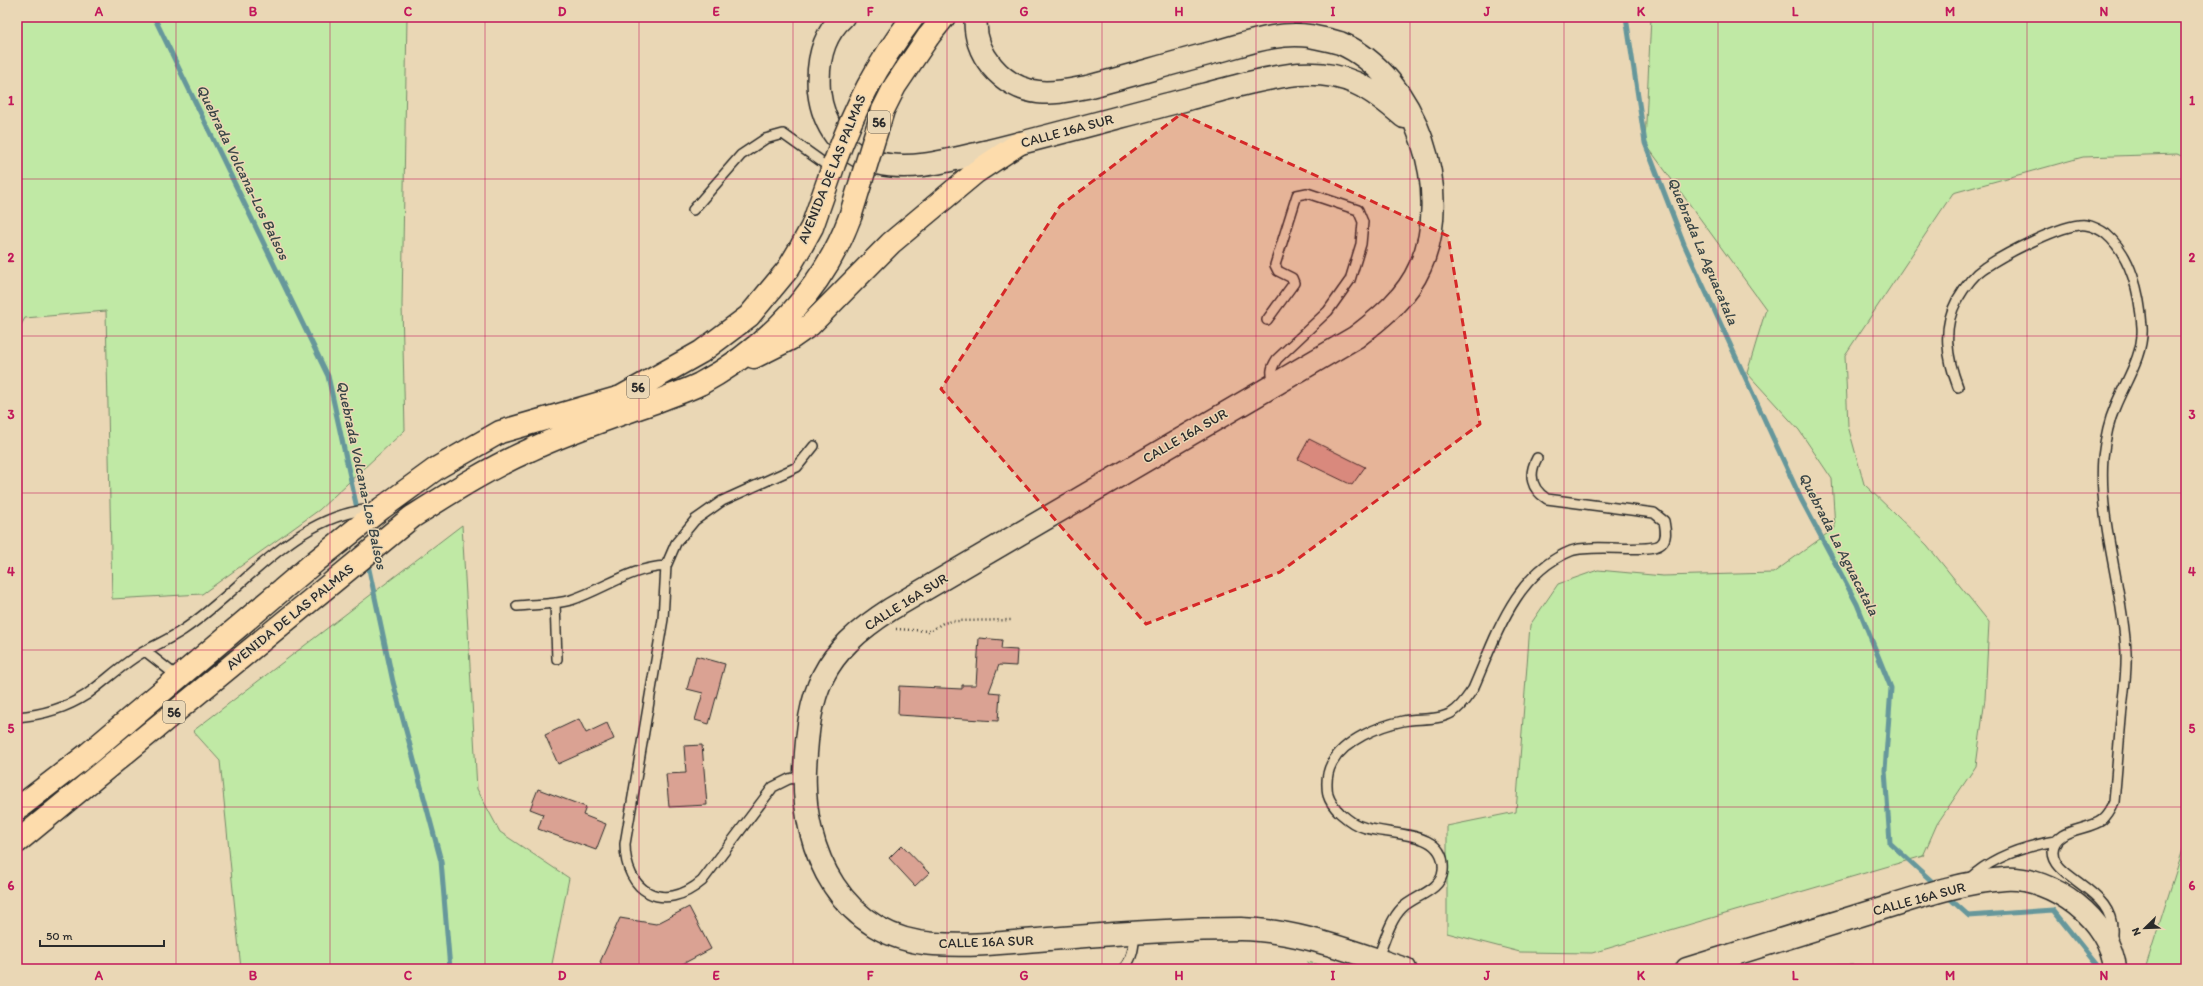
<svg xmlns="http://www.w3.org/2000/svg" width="2203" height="986" font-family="Itim,sans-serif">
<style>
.green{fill:#c0e9a5;stroke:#768a68}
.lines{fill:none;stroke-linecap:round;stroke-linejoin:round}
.stream{stroke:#66979b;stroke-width:5}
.building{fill:#daa293;stroke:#2b2b2b}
.service-casing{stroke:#2b2b2b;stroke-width:12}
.secondary-casing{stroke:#2b2b2b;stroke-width:25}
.primary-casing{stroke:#2b2b2b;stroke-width:25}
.path{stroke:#2b2b2b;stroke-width:2.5;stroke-dasharray:1 3;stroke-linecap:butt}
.service{stroke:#ead7b5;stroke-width:9}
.secondary{stroke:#ead7b5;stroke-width:22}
.primary{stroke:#fddcac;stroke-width:22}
.primary-bridge-casing{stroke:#2b2b2b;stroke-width:25;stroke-linecap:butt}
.primary-bridge{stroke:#fddcac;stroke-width:22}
.marked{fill:#d62828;fill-opacity:0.2;stroke:#d62828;stroke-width:3;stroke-dasharray:8 5;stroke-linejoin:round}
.grid{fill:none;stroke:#c2185b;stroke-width:1;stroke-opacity:0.55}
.labels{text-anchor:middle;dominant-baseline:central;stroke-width:3;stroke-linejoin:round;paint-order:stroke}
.shield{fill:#ead7b5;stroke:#645f54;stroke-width:1}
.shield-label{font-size:13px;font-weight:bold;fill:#2b2b2b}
.street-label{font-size:14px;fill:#2b2b2b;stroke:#ead7b5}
.water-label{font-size:15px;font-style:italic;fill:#3a4647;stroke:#ead7b5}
.neatline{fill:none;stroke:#c2185b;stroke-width:1.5}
.grid-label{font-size:13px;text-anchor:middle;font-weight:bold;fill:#c2185b}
</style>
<rect width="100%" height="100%" fill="#ead7b5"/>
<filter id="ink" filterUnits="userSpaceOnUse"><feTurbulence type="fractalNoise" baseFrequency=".025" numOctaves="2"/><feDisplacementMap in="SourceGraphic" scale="8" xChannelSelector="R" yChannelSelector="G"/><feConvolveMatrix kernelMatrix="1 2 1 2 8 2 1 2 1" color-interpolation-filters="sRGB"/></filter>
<g filter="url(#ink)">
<!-- green -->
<path class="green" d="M17,17H407L402,305L405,430L319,510L202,594L112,599L106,311L25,318L17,332Z
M1651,17H2186V158L2177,154L2083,157L1953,193L1845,355L1848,426L1864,484L1927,545L1989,622L1985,699L1976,766L1937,824L1923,856L1592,953L1520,952L1447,933V826L1516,812L1530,625L1558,584L1598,570L1663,576L1773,573L1835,528L1832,479L1799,430L1747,373L1766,309L1645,143Z
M462,525L477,789L500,832L569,878L551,969H241L220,761L193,731Z
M2186,840V969H2145Z
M1307,962L1339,969H1313Z
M1817,965H1862L1866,969H1803Z"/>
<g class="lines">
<!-- stream -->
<path class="stream" d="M154,17L328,376L358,513
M1626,17L1645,143L1684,244L1801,499L1857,604L1891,688L1885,770L1890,843L1937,886
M367,560L393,682L441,861L450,969
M1947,896L1969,916L2053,910L2100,969"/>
</g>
<!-- building -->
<path class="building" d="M1309,439L1365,467L1352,485L1298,459Z
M979,638L1002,640L1001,649L1017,650L1016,666L999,665L989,692L1000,693L998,721L898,715L899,686L962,689V685H976Z
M696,656L725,664L709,724L695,720L703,693L687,689Z
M579,719L586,733L607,723L614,739L558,764L545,735Z
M702,745L707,805L669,807L666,774L686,773L684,746Z
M538,789L586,807L583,815L606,824L596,850L538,829L543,814L530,809Z
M902,845L929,873L915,886L889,858Z
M689,907L711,949L673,969H603L600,962L620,918L656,924Z"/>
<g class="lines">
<defs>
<path id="service" d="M693,210L741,155L765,139L783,134L832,169
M1267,320L1294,283L1292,278L1278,271L1275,265L1297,195L1307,193L1358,210L1363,222L1361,244L1350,280L1328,311L1277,359C1271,368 1270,373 1275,383
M1958,387C1947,358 1942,328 1957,300C1964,288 1973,275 1984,268C2003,255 2065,222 2086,225C2092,226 2101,230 2106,234C2131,255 2140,294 2142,327C2144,355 2125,382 2115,407C2108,423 2105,440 2103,457C2098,522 2123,587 2126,652C2127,671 2124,690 2122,708C2119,739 2117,770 2114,802C2111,809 2108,815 2102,820C2088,831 2054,828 2053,851C2052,881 2122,889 2111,941
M555,603L557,659
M517,606C534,604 554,605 571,600C605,589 629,568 666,566
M145,651C158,644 171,638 183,630C245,589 293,515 373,509
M17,717C41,715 66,708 86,695C107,680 123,663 145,651L178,677
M805,776L789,779L773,787L702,881C663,914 625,892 625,844L663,619L666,566L676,543L695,520L722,501L797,467L814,446
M1969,879C1992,857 2025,846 2056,841
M1377,960C1384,944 1389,921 1402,908C1414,896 1441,891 1443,871C1447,827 1386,837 1360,826C1352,824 1346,818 1340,813C1335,808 1330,802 1328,795C1326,784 1326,774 1332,763C1344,740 1379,726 1403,721C1419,718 1439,721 1453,712C1462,706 1467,697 1473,689C1496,637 1514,574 1571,551C1592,543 1651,554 1661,544C1668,538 1665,528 1664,521L1654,513L1547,499C1531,489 1528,475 1537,458
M1123,969C1133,959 1134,946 1135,932"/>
<path id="secondary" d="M843,17C822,36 817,64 819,91C823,125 842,155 877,163C914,172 953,159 989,151C1054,135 1119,117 1184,100C1218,91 1265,77 1299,74C1345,71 1370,87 1404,117
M976,17C972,53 1002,88 1038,92C1055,94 1071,90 1087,87C1130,76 1172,63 1215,52C1246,44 1278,31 1310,36C1319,38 1331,40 1340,43C1417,76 1454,193 1420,267C1407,297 1382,317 1356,337L891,609C821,654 809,689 805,769C801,852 843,938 934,944C977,947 1020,941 1062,938C1122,933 1182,929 1241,929C1298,930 1352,952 1405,969
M1687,969C1748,950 1809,931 1870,912C1913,899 1959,882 2005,879C2052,876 2111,920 2115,969"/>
<path id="primary" d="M928,37L944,17
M754,357L790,339L810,325L891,243L976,172L1020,143
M17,809L88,754L316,561L382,508L437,468L500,432L621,397L701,352L749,316L788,269L801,247L812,227L834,164
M17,842L412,517C450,493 489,468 530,450C570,431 613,417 655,402C669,396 686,391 700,384C767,348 824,288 850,217"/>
</defs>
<!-- service casing -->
<use href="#service" class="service-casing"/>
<!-- secondary casing -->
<use href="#secondary" class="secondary-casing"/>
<!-- primary casing -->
<use href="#primary" class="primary-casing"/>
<!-- path -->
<path class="path" d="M896,629L930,631L943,623L954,621L1013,620"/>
<!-- service -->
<use href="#service" class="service"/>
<!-- secondary -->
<use href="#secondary" class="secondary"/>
<!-- primary -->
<use href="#primary" class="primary"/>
<defs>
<path id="primary-bridge" d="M834,164C856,105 875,67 913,17
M850,217L883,110L895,86L928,37"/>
</defs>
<!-- primary-bridge casing -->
<use href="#primary-bridge" class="primary-bridge-casing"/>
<!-- primary-bridge -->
<use href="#primary-bridge" class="primary-bridge"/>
</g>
</g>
<!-- marked area -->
<path class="marked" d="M1181,114L1448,236L1480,424L1280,572L1146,624L941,389L1060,206Z"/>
<!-- grid -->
<path class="grid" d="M176,17V969M330,17V969M485,17V969M639,17V969M793,17V969M947,17V969M1102,17V969M1256,17V969M1410,17V969M1564,17V969M1718,17V969M1873,17V969M2027,17V969M17,179H2186M17,336H2186M17,493H2186M17,650H2186M17,807H2186"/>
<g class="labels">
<!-- shield labels -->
<g class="shield">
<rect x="868" y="111" width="22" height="22" rx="3"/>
<rect x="627" y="376" width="22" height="22" rx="3"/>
<rect x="163" y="701" width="22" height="22" rx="3"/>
</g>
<g class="shield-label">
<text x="879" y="122">56</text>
<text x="638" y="387">56</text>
<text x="174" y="712">56</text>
</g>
<!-- street labels -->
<g class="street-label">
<text transform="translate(1067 131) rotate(-15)">CALLE 16A SUR</text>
<text transform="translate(832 169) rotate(-68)">AVENIDA DE LAS PALMAS</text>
<text transform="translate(1185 436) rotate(-30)">CALLE 16A SUR</text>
<text transform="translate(906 602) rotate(-32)">CALLE 16A SUR</text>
<text transform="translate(290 617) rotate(-39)">AVENIDA DE LAS PALMAS</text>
<text transform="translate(1919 899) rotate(-15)">CALLE 16A SUR</text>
<text transform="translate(986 942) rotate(-2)">CALLE 16A SUR</text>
</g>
<!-- water labels -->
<g class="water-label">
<text transform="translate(243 172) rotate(64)">Quebrada Volcana-Los Balsos</text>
<text transform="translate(1703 251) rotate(67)">Quebrada La Aguacatala</text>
<text transform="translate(362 475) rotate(78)">Quebrada Volcana-Los Balsos</text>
<text transform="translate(1839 544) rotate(63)">Quebrada La Aguacatala</text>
</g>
</g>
<!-- margin -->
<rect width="2203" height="986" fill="none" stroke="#ead7b5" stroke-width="44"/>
<!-- north arrow -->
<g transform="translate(2145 928) rotate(247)" stroke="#ead7b5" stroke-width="3" paint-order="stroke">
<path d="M0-3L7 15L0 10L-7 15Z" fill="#2b2b2b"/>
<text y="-6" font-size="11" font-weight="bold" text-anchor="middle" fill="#2b2b2b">N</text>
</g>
<!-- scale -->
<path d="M40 940v6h124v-6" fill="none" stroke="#2b2b2b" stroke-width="2"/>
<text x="46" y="940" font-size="12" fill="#2b2b2b" stroke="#ead7b5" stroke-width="3" paint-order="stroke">50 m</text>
<rect x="22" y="22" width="2159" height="942" class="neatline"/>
<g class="grid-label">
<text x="99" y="16">A</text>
<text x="253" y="16">B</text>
<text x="408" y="16">C</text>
<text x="562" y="16">D</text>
<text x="716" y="16">E</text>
<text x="870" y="16">F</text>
<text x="1024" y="16">G</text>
<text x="1179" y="16">H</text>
<text x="1333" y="16">I</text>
<text x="1487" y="16">J</text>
<text x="1641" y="16">K</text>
<text x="1795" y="16">L</text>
<text x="1950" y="16">M</text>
<text x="2104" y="16">N</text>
<text x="11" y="105">1</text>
<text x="2192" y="105">1</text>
<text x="11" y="262">2</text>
<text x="2192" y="262">2</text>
<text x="11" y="419">3</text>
<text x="2192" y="419">3</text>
<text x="11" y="576">4</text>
<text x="2192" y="576">4</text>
<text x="11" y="733">5</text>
<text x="2192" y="733">5</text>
<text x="11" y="890">6</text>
<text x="2192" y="890">6</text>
<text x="99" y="980">A</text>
<text x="253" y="980">B</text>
<text x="408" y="980">C</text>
<text x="562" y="980">D</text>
<text x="716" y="980">E</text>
<text x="870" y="980">F</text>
<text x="1024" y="980">G</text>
<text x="1179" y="980">H</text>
<text x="1333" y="980">I</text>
<text x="1487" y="980">J</text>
<text x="1641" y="980">K</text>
<text x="1795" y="980">L</text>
<text x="1950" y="980">M</text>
<text x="2104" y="980">N</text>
</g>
</svg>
